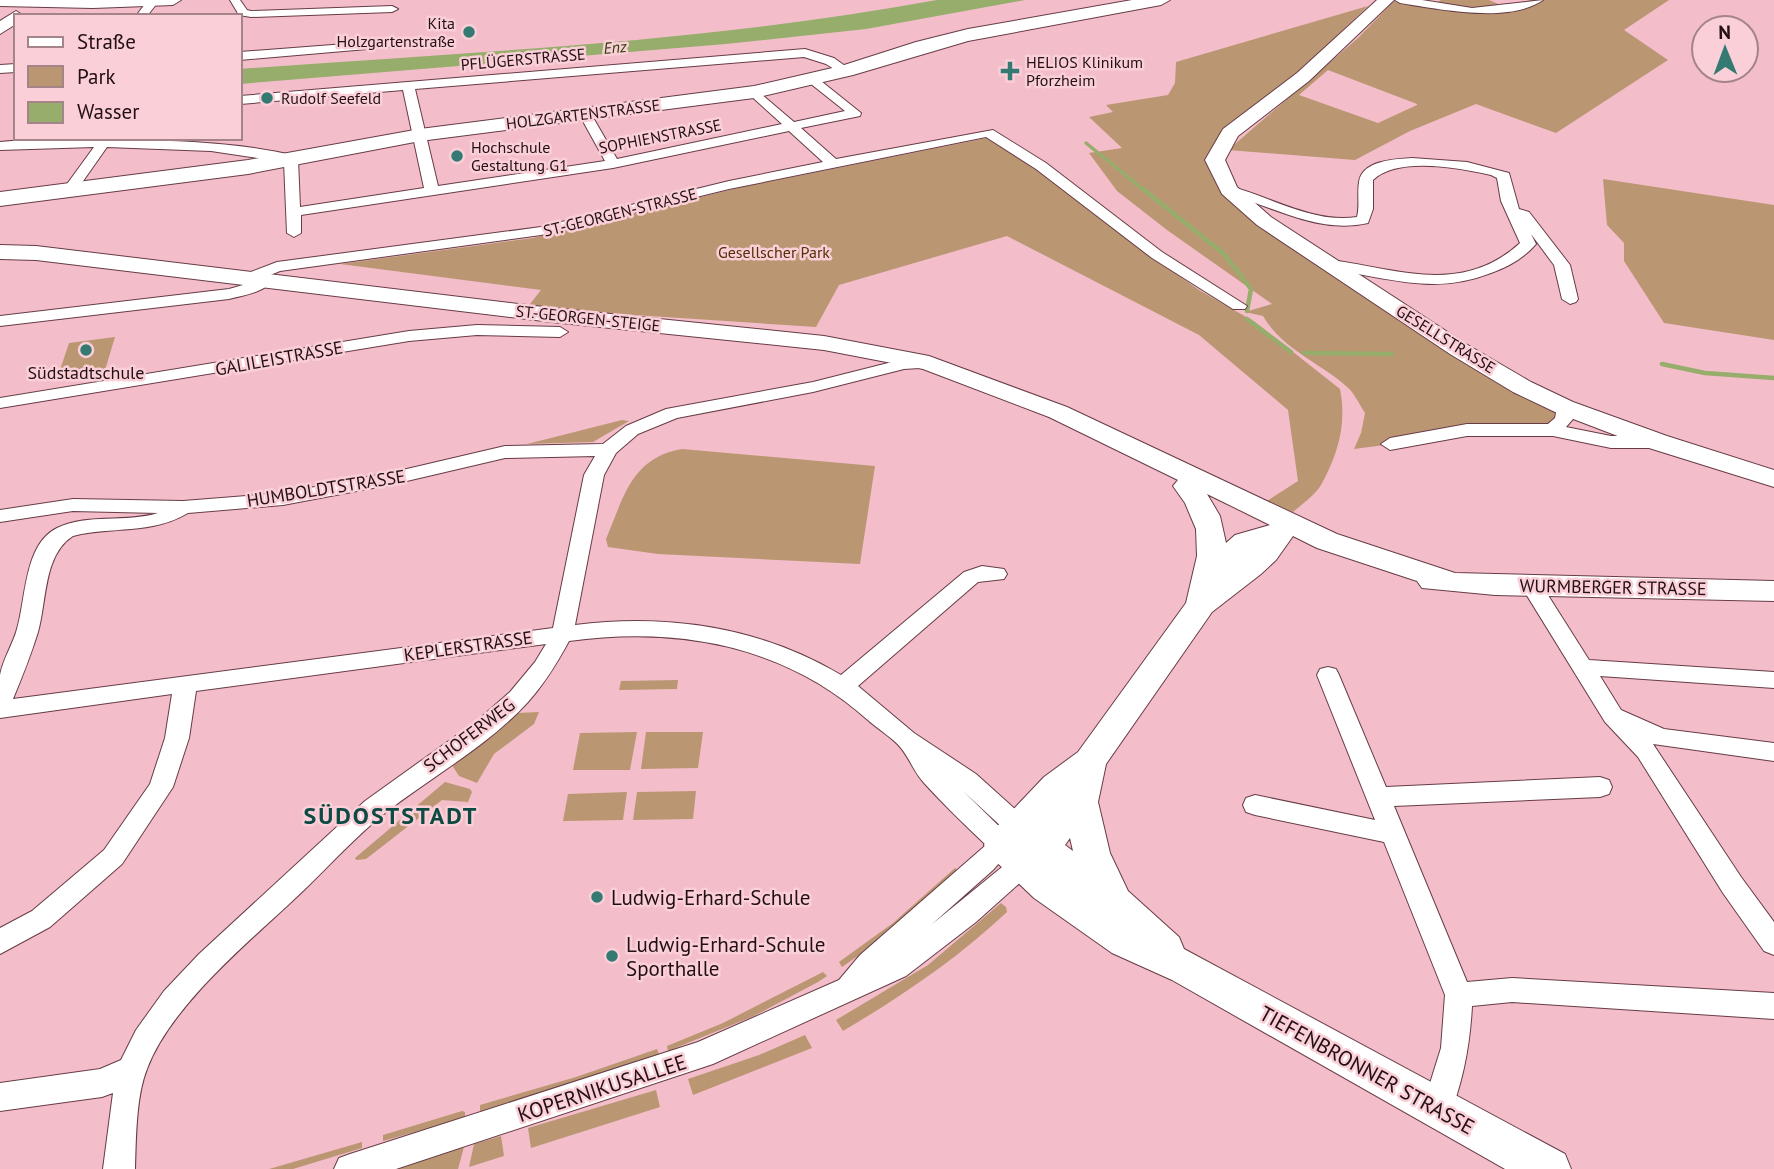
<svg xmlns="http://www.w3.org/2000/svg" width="1774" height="1169" font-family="'PT Sans',sans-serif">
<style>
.green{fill:#bb9673;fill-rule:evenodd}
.water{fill:#96ad6c}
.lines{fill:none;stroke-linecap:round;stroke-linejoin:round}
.stream-far1{stroke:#96ad6c;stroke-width:3.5}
.stream{stroke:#96ad6c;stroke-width:4.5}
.street-casing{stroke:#673c46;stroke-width:2}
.secondary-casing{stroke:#673c46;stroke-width:2}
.primary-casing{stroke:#673c46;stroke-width:2}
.street{fill:#fff;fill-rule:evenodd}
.secondary{fill:#fff;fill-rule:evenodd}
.primary{fill:#fff;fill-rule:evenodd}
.poi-dot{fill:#347a72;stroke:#facfd7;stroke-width:2.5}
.labels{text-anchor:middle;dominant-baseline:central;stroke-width:5;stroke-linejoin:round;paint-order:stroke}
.far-poi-label{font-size:16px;fill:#221014;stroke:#facfd7;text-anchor:start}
.far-water-label{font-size:16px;font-style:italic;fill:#2f3d0c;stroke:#facfd7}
.far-street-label{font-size:16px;fill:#221014;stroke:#facfd7}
.far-park-label{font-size:16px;fill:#522f04;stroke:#facfd7}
.street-label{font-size:18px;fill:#221014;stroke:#facfd7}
.poi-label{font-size:18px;fill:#221014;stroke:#facfd7}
.near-poi-label{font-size:21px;fill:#221014;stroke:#facfd7;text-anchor:start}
.near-street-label{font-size:21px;fill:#221014;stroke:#facfd7}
.district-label{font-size:24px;font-weight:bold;letter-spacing:2px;fill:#0c4a43;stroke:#facfd7}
</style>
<rect width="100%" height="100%" fill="#f3bec9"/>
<!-- green -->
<path class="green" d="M1441,0H1489L1503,6L1531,0H1669L1624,30L1668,60L1556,133L1476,104L1410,131L1355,160L1228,150L1358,38L1394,1L1426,8ZM1328,70L1417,104V105L1378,123L1299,95Z
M1368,6L1208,158L1233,201L1554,407L1556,423L1354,449L1361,433L1365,413C1359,404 1354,392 1346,386C1319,362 1283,350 1263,316L1245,312L1272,304L1167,230L1117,191L1089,153L1122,148L1089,117L1113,112L1106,105L1168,95L1175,83L1176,62Z
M987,138L1014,152L1151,256L1199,290L1255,322L1340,389C1347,424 1338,454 1321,485C1315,495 1302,504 1293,512L1267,501L1298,481L1288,410L1199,335L1007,236L839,285L816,327L527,308L541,290L340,264L533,238L742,187Z
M1603,179L1774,205V340L1664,323L1624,261V243L1607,225Z
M115,337L105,370L58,376L69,343Z
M622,420L629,421L593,442L527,444Z
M682,449L875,466L860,564L658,554L608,547L606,539C624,497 631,458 682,449Z
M678,680L677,689L619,690L621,681Z
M539,712L534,724L494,754L477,783L459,776L450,762L518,713Z
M637,732L630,770H573L580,733Z
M646,732H703L698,768L641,769Z
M445,782L470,789L472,792L468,802L442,800L366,859L356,860L355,858Z
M696,791L693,819L633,820L637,792Z
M627,792L623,820L563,821L568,794Z
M955,868L960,872L881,940L842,967L839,962L893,923Z
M1001,903L1006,907L1007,912C957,959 902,996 843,1031L836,1020L928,965Z
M823,972L827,976L818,982L754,1016L668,1051L667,1046L723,1023Z
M805,1035L812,1048L693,1095L688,1079L759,1055Z
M657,1049L659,1054L480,1113V1105L576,1077Z
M656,1090L660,1107L531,1148L528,1128Z
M462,1111L465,1112V1118L383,1141V1135Z
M501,1136L504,1156L469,1167L474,1144Z
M362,1142V1148L293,1169H269Z
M464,1147L458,1169H392Z"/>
<!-- water -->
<path class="water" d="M937,0H1025L866,29L726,44L240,84V69C473,52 708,42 937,0Z"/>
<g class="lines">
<!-- stream-far1 -->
<path class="stream-far1" d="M1086,143L1145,191"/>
<!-- stream -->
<path class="stream" d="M1143,189L1224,254L1251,289L1247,311
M1247,319L1291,352
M1304,353L1392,354
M1662,364L1705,373L1774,378"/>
<defs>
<path id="street" d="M148,0L158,2L147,16H136Z
M230,0H240L247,10L251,11L392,6L398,9L392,12L251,17L239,15Z
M1395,0H1422L1472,8L1543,0C1509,24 1439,9 1400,3Z
M398,40L402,42V46L240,60V52Z
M805,49L834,58L852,71L842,74L826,64L804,57L415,89L438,186L605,161L579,114L585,110L591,114L617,159L782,124L750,95V89L754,88L794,122L845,111L806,80L812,76L816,77L861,113L860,116L801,128L836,159L993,130L1046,163L1162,252L1247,306L1245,309H1233L1152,258L1036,169L986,137L729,189L541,235L280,271L268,276L274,280C262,293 245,295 229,299L0,326V316L229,289L250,283L243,281L241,278L243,275L277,262L541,227L729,181L823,162L789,131L613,168L301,215V233L294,237L287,233L284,162L211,151L107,147L74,194L69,195L62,191L94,147L0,150V142C44,138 91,139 131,140C186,141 242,143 296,156L298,159L300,207L424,188L403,90L240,104V96Z
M16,64V72L0,73V65Z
M1412,158L1467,162L1509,173L1519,209L1529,212L1570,265L1578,299L1576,302L1570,304L1562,299L1554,265L1531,234L1536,244C1524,258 1508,267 1491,273C1432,296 1389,277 1331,270L1323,265L1331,260C1398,269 1462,296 1520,243L1501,201L1497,178L1491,175C1460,168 1398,156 1373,180V209L1368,223C1318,235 1271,205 1224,193L1222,190L1229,186C1269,196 1314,224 1357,217C1360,205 1357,194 1359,182C1362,160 1396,159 1412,158Z
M477,325L560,327L568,332L560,337L477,335L409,341L0,408V398L409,331Z
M929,358L938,363L935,367L904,369L813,392L677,418L638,434L616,453L604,475L575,625C668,613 760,627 841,675L964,572L982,566L1004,569L1007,574L1004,579L978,582L858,686L914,733L976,774L1036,828L1040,835L1036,842L1027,845L1018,842L963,791L1011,838L1015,845L993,870L931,925L1023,850L1032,847L1041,850L1045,857L1041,864L976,922L906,976L713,1064L396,1169H334L339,1158L350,1154L698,1042L839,980L860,955L986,845C965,825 944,805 925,784C915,774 910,759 901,748C893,738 879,730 869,721C785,645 678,626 569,641C557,663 545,683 528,702C488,746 431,777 385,813C356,836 330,865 304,890C254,938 171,1004 147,1069C136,1096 136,1139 135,1169H103L113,1093L102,1097L0,1111V1083L100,1069L121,1060L136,1030L164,991L199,954L365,801L478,720L510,692L535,662L546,644L196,691L189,738L173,787L122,864L50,927L0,954V928L32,911L104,850L150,784L165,738L172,694L0,718C0,704 0,688 0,675C3,659 13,644 17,629C26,599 24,544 57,528C88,513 126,523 158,513L73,511L0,522V510L73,499L183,501L283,493L394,472L505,446L603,444L626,426L666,409L813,382L904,359ZM595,456L584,475L553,628L13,699C22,677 31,655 38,632C47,601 43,555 73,536C112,526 151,535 188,513L283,505L394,484L505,458Z
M1564,402L1573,407V419L1566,427L1611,436H1658L1667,442L1658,448H1611L1553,436H1467L1390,450L1381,444L1390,438L1467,424H1548L1555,418L1558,403Z
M1532,579L1539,581L1589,660L1774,672V688L1600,676L1621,710L1664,729L1774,743V761L1653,744L1741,877L1774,922V955L1764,951L1723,893L1638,757L1605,722L1521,586L1525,581Z
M1328,667L1336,669L1339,675L1386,787L1600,777L1609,780L1612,787L1609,794L1600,797L1394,806L1467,982L1512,978L1774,993V1019L1512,1002L1472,1006C1470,1045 1463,1083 1448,1119L1437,1123L1426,1119L1422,1109L1441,1048L1445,995L1384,842L1255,815L1246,812L1243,805L1246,798L1255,795L1375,820L1317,675L1320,669Z"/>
<path id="secondary" d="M0,0H181L173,5L93,8L0,6Z
M1377,0H1394L1309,81L1238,136L1225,160L1237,187L1271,217L1466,344L1531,382L1573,402L1667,436L1774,470V487L1649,448L1555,412L1513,392L1450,354L1257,225L1222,194L1205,160L1223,129L1297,73Z
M16,11L24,16H16V24L0,34V21Z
M0,245L36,246L552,308L824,336L929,356L1067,407L1337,534L1455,573L1774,581V601L1495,595L1422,588L1417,581L1317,548L1293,536L1276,560L1261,574L1212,612L1106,764L1098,802L1110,853L1128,891L1179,937L1184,949L1565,1154L1571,1169H1505L1172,980L1112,953L1034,898L989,855L984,845L989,835L1044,777L1078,752L1186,603L1197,556L1196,529L1185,503L1173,486L1178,480L1049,417L923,369L824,350L552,322L36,260L0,259ZM1207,494L1270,525L1235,535L1226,543L1220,516ZM1070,838L1073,851L1065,845Z"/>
<path id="primary" d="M1132,0H1170L1161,5L968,41L853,75L754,98L420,141L248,174L0,206V192L248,160L420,129L754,86L841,66L916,42L968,29Z"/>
</defs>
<!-- street casing -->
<use href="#street" class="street-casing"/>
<!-- secondary casing -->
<use href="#secondary" class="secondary-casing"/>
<!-- primary casing -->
<use href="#primary" class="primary-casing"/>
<!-- street -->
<use href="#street" class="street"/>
<!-- secondary -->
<use href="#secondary" class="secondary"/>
<!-- primary -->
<use href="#primary" class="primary"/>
</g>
<!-- markers -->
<g class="poi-dot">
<circle cx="469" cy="32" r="7"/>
<path d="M1006.5 60.5h7v7h7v7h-7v7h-7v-7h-7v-7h7z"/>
<circle cx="267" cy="98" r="7"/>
<circle cx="457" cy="156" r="7"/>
<circle cx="86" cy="350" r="7"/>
<circle cx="597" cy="897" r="7"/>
<circle cx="612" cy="956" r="7"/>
</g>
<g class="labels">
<!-- far-poi labels -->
<g class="far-poi-label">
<text x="455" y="23" text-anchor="end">Kita<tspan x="455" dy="18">Holzgartenstraße</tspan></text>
<text x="1026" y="62">HELIOS Klinikum<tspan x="1026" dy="18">Pforzheim</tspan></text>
<text x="281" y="98">Rudolf Seefeld</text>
<text x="471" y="147">Hochschule<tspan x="471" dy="18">Gestaltung G1</tspan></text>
</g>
<!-- far-water labels -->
<g class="far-water-label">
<text transform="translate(615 47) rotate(-5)">Enz</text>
</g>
<!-- far-street labels -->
<g class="far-street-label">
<text transform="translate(523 59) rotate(-5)">PFLÜGERSTRASSE</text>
<text transform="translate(583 114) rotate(-7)">HOLZGARTENSTRASSE</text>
<text transform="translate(660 136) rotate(-11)">SOPHIENSTRASSE</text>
<text transform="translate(620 212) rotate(-14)">ST.-GEORGEN-STRASSE</text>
<text transform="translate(588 318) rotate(6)">ST.-GEORGEN-STEIGE</text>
<text transform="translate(1446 339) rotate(32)">GESELLSTRASSE</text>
</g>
<!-- far-park labels -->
<g class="far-park-label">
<text x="774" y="252">Gesellscher Park</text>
</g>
<!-- street labels -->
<g class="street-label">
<text transform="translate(279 358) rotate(-10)">GALILEISTRASSE</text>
<text transform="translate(326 488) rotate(-9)">HUMBOLDTSTRASSE</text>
<text transform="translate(1613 587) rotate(1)">WURMBERGER STRASSE</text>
<text transform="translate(468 646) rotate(-8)">KEPLERSTRASSE</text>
<text transform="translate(469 735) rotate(-37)">SCHOFERWEG</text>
</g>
<!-- poi labels -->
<g class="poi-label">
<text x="86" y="372">Südstadtschule</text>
</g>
<!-- near-poi labels -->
<g class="near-poi-label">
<text x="611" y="897">Ludwig-Erhard-Schule</text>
<text x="626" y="944">Ludwig-Erhard-Schule<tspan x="626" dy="24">Sporthalle</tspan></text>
</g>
<!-- near-street labels -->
<g class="near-street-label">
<text transform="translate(1367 1070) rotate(29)">TIEFENBRONNER STRASSE</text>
<text transform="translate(602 1088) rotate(-18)">KOPERNIKUSALLEE</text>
</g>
<!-- district labels -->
<g class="district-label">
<text x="391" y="815">SÜDOSTSTADT</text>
</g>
</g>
<!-- legend -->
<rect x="14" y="14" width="228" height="126" fill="#facfd7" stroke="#a48389" stroke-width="2"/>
<rect x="28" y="37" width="35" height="10" fill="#ffffff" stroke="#a48389" stroke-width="2"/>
<text x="77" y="49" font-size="21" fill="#221014">Straße</text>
<rect x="28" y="66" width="35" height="21" fill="#bb9673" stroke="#a48389" stroke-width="2"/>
<text x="77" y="84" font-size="21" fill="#221014">Park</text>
<rect x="28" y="102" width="35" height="21" fill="#96ad6c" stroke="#a48389" stroke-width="2"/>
<text x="77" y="119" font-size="21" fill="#221014">Wasser</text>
<!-- north arrow -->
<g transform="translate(1725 49) rotate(359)"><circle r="33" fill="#facfd7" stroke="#a48389" stroke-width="2"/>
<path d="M0-5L12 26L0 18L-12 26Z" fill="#347a72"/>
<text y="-10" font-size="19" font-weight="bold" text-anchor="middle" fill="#221014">N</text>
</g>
</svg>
